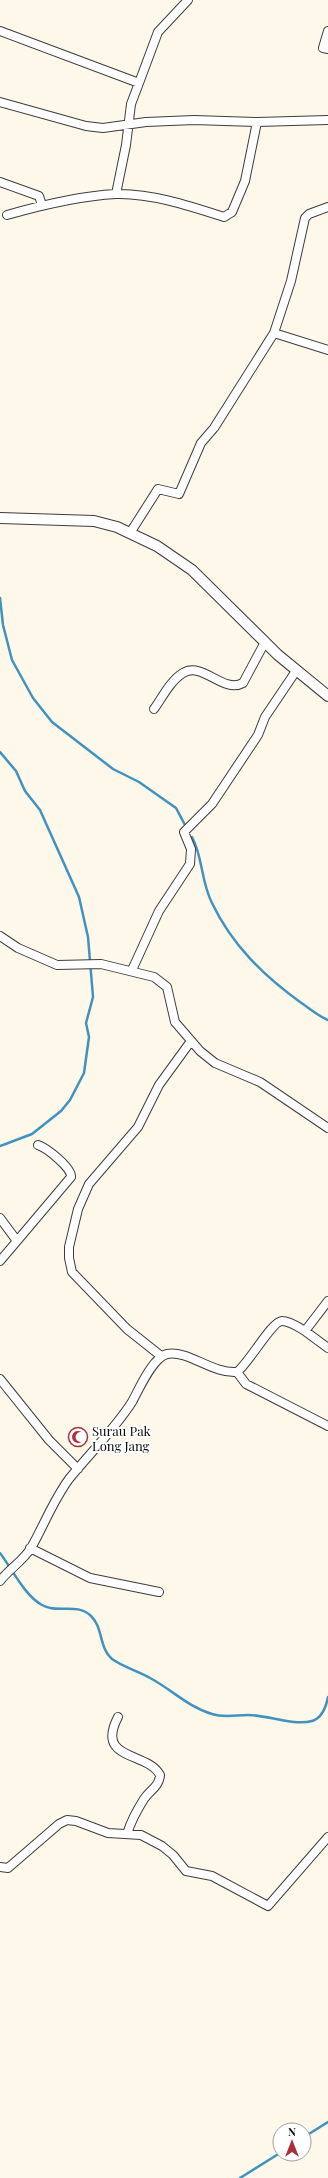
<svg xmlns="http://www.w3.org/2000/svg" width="328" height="2178" font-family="'Playfair Display',serif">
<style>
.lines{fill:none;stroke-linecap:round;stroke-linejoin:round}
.stream{stroke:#4192c0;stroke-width:2.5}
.minor-casing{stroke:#3d3d3d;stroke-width:10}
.tertiary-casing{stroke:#3d3d3d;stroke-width:12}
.minor{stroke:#fff;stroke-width:8}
.tertiary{stroke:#fff;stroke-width:10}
.labels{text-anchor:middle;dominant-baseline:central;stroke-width:4;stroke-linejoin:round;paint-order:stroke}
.poi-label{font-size:13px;fill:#0a0a0a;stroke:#fff;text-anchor:start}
</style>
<rect width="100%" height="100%" fill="#fdf8e9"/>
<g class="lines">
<!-- stream -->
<path class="stream" d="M0,598L3,625L12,660L33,698L52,722L113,769L139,782L176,808L185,825
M0,752L16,771L25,791L40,810L79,897L88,937L93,997L86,1023L89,1037L84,1073L70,1100L61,1111L32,1134L0,1146
M192,837C203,857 201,882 212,903C232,945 263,975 300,1002C309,1008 318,1016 328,1020
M0,1553C12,1569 25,1596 42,1605C57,1614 77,1602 91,1616C103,1627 99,1648 112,1659C123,1667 138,1671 150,1678C171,1689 188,1707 212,1714C224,1718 236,1715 248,1715C267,1715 294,1726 312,1721C322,1718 326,1707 328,1697
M304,2137L328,2122
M240,2178L280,2153"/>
<defs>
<path id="minor" d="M0,31L139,83
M328,31L323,48L328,49
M0,102L86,126L103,128L146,122L194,120L257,122L328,120
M0,182L39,196L42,205
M116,194L126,145L131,104L139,83L158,32L188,0
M7,215C42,205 79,196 116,194C151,193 190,206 224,217L232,212L245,181L257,122
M274,333L328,350
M130,533L158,489L179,494L201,443L214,428L274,333L291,281L305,218L309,214L328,207
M154,709C162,698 170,681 183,673C203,661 223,694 243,683L265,642
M0,936L18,948L57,965L101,964L154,977L167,987L175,1022L200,1051L215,1063L260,1082L328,1128
M132,970L159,911L190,864L191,849L184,832L212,804L258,735L265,717L296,671
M0,1218L17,1241L0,1261
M17,1241L71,1177C72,1168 47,1148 38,1145
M305,1331L328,1348
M161,1356L127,1329L72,1272L69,1258V1247L78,1209L89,1184L138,1127L159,1085L191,1041
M237,1372L246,1384L328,1426
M0,1379L49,1440L78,1469
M30,1548L90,1578L159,1592
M0,1581C9,1569 23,1561 31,1548C44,1525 53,1501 69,1479C90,1453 114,1430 132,1402C139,1389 153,1357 167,1354C189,1350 212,1374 237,1372C249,1363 272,1321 282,1321C290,1321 298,1327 305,1331L328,1301
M118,1717C95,1761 147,1751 160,1775C159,1787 150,1790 144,1799C137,1810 131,1821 127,1834
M0,1867L8,1868L59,1824L67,1820L76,1821L108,1833L141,1835L162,1846L173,1855L186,1871L212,1876L268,1906L328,1837"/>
<path id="tertiary" d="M0,518L94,521L117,527L157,546L192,570L278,655L328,696"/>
</defs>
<!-- minor casing -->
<use href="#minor" class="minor-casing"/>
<!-- tertiary casing -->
<use href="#tertiary" class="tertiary-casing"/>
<!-- minor -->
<use href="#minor" class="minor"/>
<!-- tertiary -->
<use href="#tertiary" class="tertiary"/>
</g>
<!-- icons -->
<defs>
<symbol id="mosque-ring" viewBox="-11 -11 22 22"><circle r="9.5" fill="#fff" stroke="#ac303b" stroke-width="1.5"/><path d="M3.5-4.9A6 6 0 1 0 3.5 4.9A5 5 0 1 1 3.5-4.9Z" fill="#ac303b"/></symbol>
</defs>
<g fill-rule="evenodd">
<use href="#mosque-ring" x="67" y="1426" width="22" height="22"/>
</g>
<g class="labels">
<!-- poi labels -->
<g class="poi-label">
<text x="92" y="1430">Surau Pak<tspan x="92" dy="15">Long Jang</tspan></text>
</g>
</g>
<!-- north arrow -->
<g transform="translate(292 2142)"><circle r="19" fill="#ffffff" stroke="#9d9d9d"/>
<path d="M0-3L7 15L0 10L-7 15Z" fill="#ac303b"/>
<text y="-6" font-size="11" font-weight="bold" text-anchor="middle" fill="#0a0a0a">N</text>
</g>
</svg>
